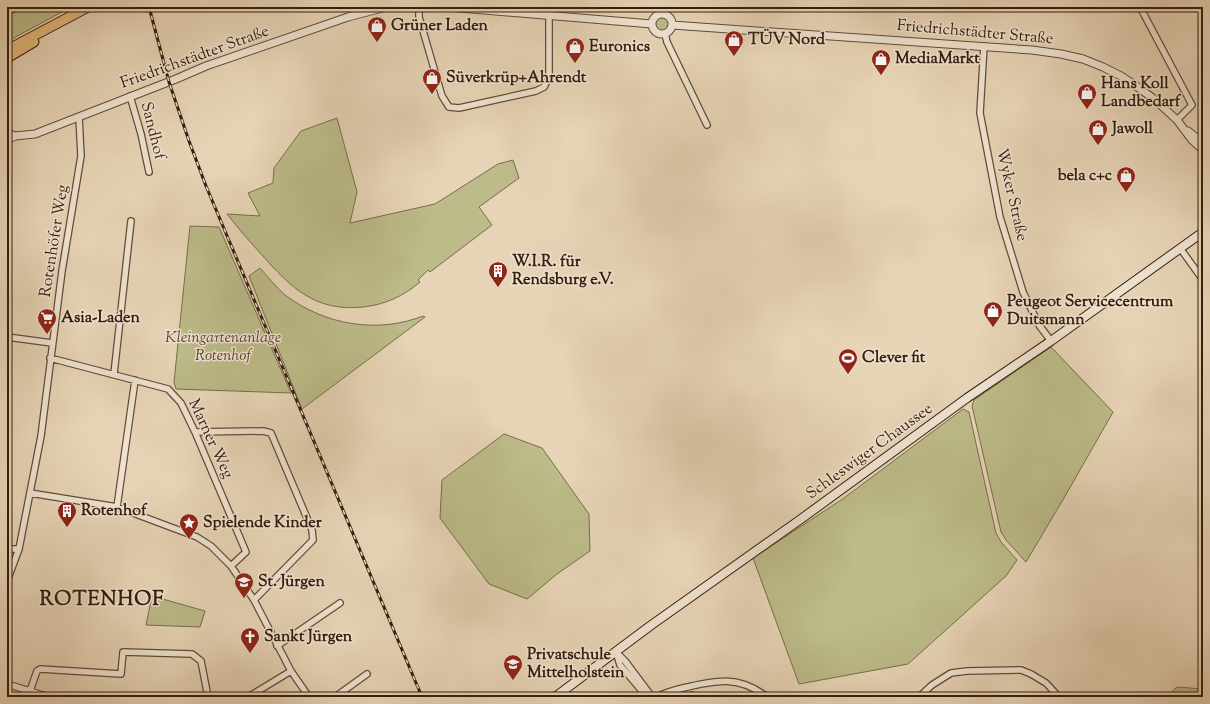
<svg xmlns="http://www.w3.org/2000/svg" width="1210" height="704" font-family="'Sorts Mill Goudy',serif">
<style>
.green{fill:#bcbb89;stroke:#786c4c}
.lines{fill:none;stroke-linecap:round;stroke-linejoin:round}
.minor-casing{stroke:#624b39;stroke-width:8}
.tertiary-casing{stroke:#624b39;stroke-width:9}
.secondary-casing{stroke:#351d0f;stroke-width:10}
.primary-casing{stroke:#351d0f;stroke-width:11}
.minor{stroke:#efe3d0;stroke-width:5.5}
.tertiary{stroke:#efe3d0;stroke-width:7}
.secondary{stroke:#efe3d0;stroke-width:8}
.primary{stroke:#e4ba7b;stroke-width:9}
.rail-casing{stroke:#351d0f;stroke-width:3}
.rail{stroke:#efe3d0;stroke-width:1.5;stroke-dasharray:4.5;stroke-linecap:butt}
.labels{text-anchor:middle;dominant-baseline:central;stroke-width:3;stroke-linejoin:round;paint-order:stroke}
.poi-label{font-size:16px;font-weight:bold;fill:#351d0f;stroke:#efe3d0;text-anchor:start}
.street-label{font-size:16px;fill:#351d0f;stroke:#efe3d0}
.park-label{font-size:16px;font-style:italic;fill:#57442e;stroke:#efe3d0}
.district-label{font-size:20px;font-weight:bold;letter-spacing:1px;fill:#351d0f;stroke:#efe3d0}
</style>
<rect width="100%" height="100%" fill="#e7d4b6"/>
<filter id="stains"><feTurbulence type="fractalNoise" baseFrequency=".005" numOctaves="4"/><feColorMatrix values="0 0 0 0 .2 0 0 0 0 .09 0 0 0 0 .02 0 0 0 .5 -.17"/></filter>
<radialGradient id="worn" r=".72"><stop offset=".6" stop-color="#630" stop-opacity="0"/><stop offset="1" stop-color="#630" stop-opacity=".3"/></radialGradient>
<!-- green -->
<path class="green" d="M31,7H71L10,40V14Z
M655 24a7 7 0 1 1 14 0a7 7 0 1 1-14 0Z
M337,118L357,192L350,223L435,204L498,164L513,160L519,178L479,207L492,225L430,272L428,270L418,280L420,282C404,296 384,305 363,307C316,312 291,288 262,255C250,242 238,228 227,214L260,216L248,193L273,183L274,168L301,131Z
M190,226L219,227L291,393L176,389L174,382Z
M260,268C268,277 276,287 285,295C325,325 377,334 423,316L425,317L302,409L249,276Z
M1051,347L1113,412L1064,498L1026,562L1006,540L1001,532L972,406L974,400Z
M963,409L969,412L996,533L1001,542L1017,560L1006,576L908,664L799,684L753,558L844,498Z
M504,434L542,448L589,514L590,551L557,574L527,599L489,584L440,518L442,480Z
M152,596L205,611L200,627L146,625Z
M1177,687L1203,689V697H1166Z
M693,691L695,697H675Z"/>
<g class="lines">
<defs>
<path id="minor" d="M419,7V17L442,96L449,107L459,108L536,91L544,87L549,77V16
M1140,7L1192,105L1177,120
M665,34L667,42L707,125
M984,46L980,113L1000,217L1023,292L1039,325L1051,341
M130,96L141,134L149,172
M1180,248L1203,280
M7,337L52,343
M50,358L168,389L181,403L195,432L246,552L231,566
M114,374L131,221
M195,432L263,431L271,433L312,530L313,540L254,600
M30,493L117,507L197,537L211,546L231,566L254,600L291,671L309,697
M117,507L135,380
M7,549H19
M7,581L19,549L41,436L62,271L81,156L79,117
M277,646L340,603
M616,652L625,661L652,697
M616,652L620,665L647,697
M7,684L49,697
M30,691L37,671L40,669L121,674L123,652L192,654L201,661L208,697
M248,697L291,671
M335,697L367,674
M657,697C664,693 675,690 683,688C716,680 739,675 767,697
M919,697L932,685L951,673L967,671L1021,670L1031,674L1046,683L1059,697"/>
<path id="tertiary" d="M448,7L652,24
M652 24a10 10 0 1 1 20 0a10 10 0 1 1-20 0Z
M672,25L1032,50L1061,54L1083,59L1103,67L1121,76L1139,88L1154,99L1177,120L1192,140L1203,150
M1188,131L1203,143
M7,133L15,136
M7,140L15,136L35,134L176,79L206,66L348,17L386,7"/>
<path id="secondary" d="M555,697L650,626L801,519L967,398L1051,341L1203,232"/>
<path id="primary" d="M7,50L88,7
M7,58L34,42"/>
</defs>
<!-- minor casing -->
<use href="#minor" class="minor-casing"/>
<!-- tertiary casing -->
<use href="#tertiary" class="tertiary-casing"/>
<!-- secondary casing -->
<use href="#secondary" class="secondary-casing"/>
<!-- primary casing -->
<use href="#primary" class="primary-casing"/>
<!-- minor -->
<use href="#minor" class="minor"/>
<!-- tertiary -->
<use href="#tertiary" class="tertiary"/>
<!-- secondary -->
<use href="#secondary" class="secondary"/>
<!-- primary -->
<use href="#primary" class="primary"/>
<defs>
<path id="rail" d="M149,7L169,82L189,141L206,186L422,697"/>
</defs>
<!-- rail casing -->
<use href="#rail" class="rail-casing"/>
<!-- rail -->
<use href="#rail" class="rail"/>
</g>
<!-- icons -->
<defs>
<symbol id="shop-pin" viewBox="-11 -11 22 30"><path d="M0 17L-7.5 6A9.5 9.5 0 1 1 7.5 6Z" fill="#8f2418" stroke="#efe3d0"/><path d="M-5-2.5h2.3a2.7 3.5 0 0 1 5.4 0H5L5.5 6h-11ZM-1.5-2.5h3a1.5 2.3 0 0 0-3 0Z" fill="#fff"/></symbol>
<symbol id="building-pin" viewBox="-11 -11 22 30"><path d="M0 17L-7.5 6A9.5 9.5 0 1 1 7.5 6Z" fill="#8f2418" stroke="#efe3d0"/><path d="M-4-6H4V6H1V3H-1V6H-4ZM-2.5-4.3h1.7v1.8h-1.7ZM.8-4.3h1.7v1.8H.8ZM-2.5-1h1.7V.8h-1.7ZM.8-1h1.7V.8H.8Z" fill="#fff"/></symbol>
<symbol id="supermarket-pin" viewBox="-11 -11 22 30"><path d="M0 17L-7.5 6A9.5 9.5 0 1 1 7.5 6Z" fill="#8f2418" stroke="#efe3d0"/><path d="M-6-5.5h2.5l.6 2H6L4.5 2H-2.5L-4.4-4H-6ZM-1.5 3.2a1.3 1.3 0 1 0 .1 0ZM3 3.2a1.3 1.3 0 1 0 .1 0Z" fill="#fff"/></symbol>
<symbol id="stadium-pin" viewBox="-11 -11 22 30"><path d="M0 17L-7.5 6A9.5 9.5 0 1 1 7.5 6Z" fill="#8f2418" stroke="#efe3d0"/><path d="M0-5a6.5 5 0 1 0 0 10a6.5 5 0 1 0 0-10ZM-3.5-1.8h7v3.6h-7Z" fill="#fff"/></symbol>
<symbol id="sight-pin" viewBox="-11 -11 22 30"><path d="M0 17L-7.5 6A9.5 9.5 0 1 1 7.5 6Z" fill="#8f2418" stroke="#efe3d0"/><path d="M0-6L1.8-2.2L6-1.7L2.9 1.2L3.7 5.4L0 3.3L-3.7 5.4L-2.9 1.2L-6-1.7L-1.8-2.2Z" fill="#fff"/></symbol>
<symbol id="school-pin" viewBox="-11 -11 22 30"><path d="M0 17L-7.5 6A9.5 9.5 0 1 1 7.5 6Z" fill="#8f2418" stroke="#efe3d0"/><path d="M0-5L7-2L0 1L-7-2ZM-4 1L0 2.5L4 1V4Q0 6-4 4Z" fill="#fff"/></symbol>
<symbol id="church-pin" viewBox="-11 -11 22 30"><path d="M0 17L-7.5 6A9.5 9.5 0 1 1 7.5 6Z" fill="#8f2418" stroke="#efe3d0"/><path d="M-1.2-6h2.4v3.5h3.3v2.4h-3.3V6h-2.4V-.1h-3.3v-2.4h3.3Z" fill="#fff"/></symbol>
</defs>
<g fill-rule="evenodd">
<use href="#shop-pin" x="366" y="15" width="22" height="30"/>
<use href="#shop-pin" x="723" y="29" width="22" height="30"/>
<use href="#shop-pin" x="564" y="36" width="22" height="30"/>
<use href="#shop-pin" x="870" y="48" width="22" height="30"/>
<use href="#shop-pin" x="421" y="67" width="22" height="30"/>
<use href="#shop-pin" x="1076" y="82" width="22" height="30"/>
<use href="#shop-pin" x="1087" y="118" width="22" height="30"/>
<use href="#shop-pin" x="1115" y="165" width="22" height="30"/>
<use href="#building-pin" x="487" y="260" width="22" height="30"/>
<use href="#shop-pin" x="982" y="300" width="22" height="30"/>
<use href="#supermarket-pin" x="36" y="307" width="22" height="30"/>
<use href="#stadium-pin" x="837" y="347" width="22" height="30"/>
<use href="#building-pin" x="56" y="500" width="22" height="30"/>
<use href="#sight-pin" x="178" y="512" width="22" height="30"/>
<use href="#school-pin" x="233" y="571" width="22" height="30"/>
<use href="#church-pin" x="239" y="626" width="22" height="30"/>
<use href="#school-pin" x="502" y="653" width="22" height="30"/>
</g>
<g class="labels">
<!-- poi labels -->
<g class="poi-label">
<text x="391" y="26">Grüner Laden</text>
<text x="748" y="40">TÜV Nord</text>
<text x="589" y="47">Euronics</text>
<text x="895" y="59">MediaMarkt</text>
<text x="446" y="78">Süverkrüp+Ahrendt</text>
<text x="1101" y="84">Hans Koll<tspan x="1101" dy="18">Landbedarf</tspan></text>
<text x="1112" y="129">Jawoll</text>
<text x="1112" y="176" text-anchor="end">bela c+c</text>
<text x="512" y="262">W.I.R. für<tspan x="512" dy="18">Rendsburg e.V.</tspan></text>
<text x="1007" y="302">Peugeot Servicecentrum<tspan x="1007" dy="18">Duitsmann</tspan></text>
<text x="61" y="318">Asia-Laden</text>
<text x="862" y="358">Clever fit</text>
<text x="81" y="511">Rotenhof</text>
<text x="203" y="523">Spielende Kinder</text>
<text x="258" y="582">St. Jürgen</text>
<text x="264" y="637">Sankt Jürgen</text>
<text x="527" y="655">Privatschule<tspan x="527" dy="18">Mittelholstein</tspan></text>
</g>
<!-- street labels -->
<g class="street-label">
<text transform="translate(975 33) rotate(5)">Friedrichstädter Straße</text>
<text transform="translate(195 58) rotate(-20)">Friedrichstädter Straße</text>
<text transform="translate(152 131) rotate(76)">Sandhof</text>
<text transform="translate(1011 195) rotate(77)">Wyker Straße</text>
<text transform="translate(55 241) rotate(-81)">Rotenhöfer Weg</text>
<text transform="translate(210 439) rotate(65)">Marner Weg</text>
<text transform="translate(870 452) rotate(-36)">Schleswiger Chaussee</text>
</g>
<!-- park labels -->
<g class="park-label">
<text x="223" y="338">Kleingartenanlage<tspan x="223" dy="18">Rotenhof</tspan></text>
</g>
<!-- district labels -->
<g class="district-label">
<text x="102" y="600">ROTENHOF</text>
</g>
</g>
<!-- margin -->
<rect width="1210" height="704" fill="none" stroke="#e7d4b6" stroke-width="24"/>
<rect x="8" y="8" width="1194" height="688" fill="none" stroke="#351d0f" stroke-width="2"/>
<rect x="12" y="12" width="1186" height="680" fill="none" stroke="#351d0f"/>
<rect width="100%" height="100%" filter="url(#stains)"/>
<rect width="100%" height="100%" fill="url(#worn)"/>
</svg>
